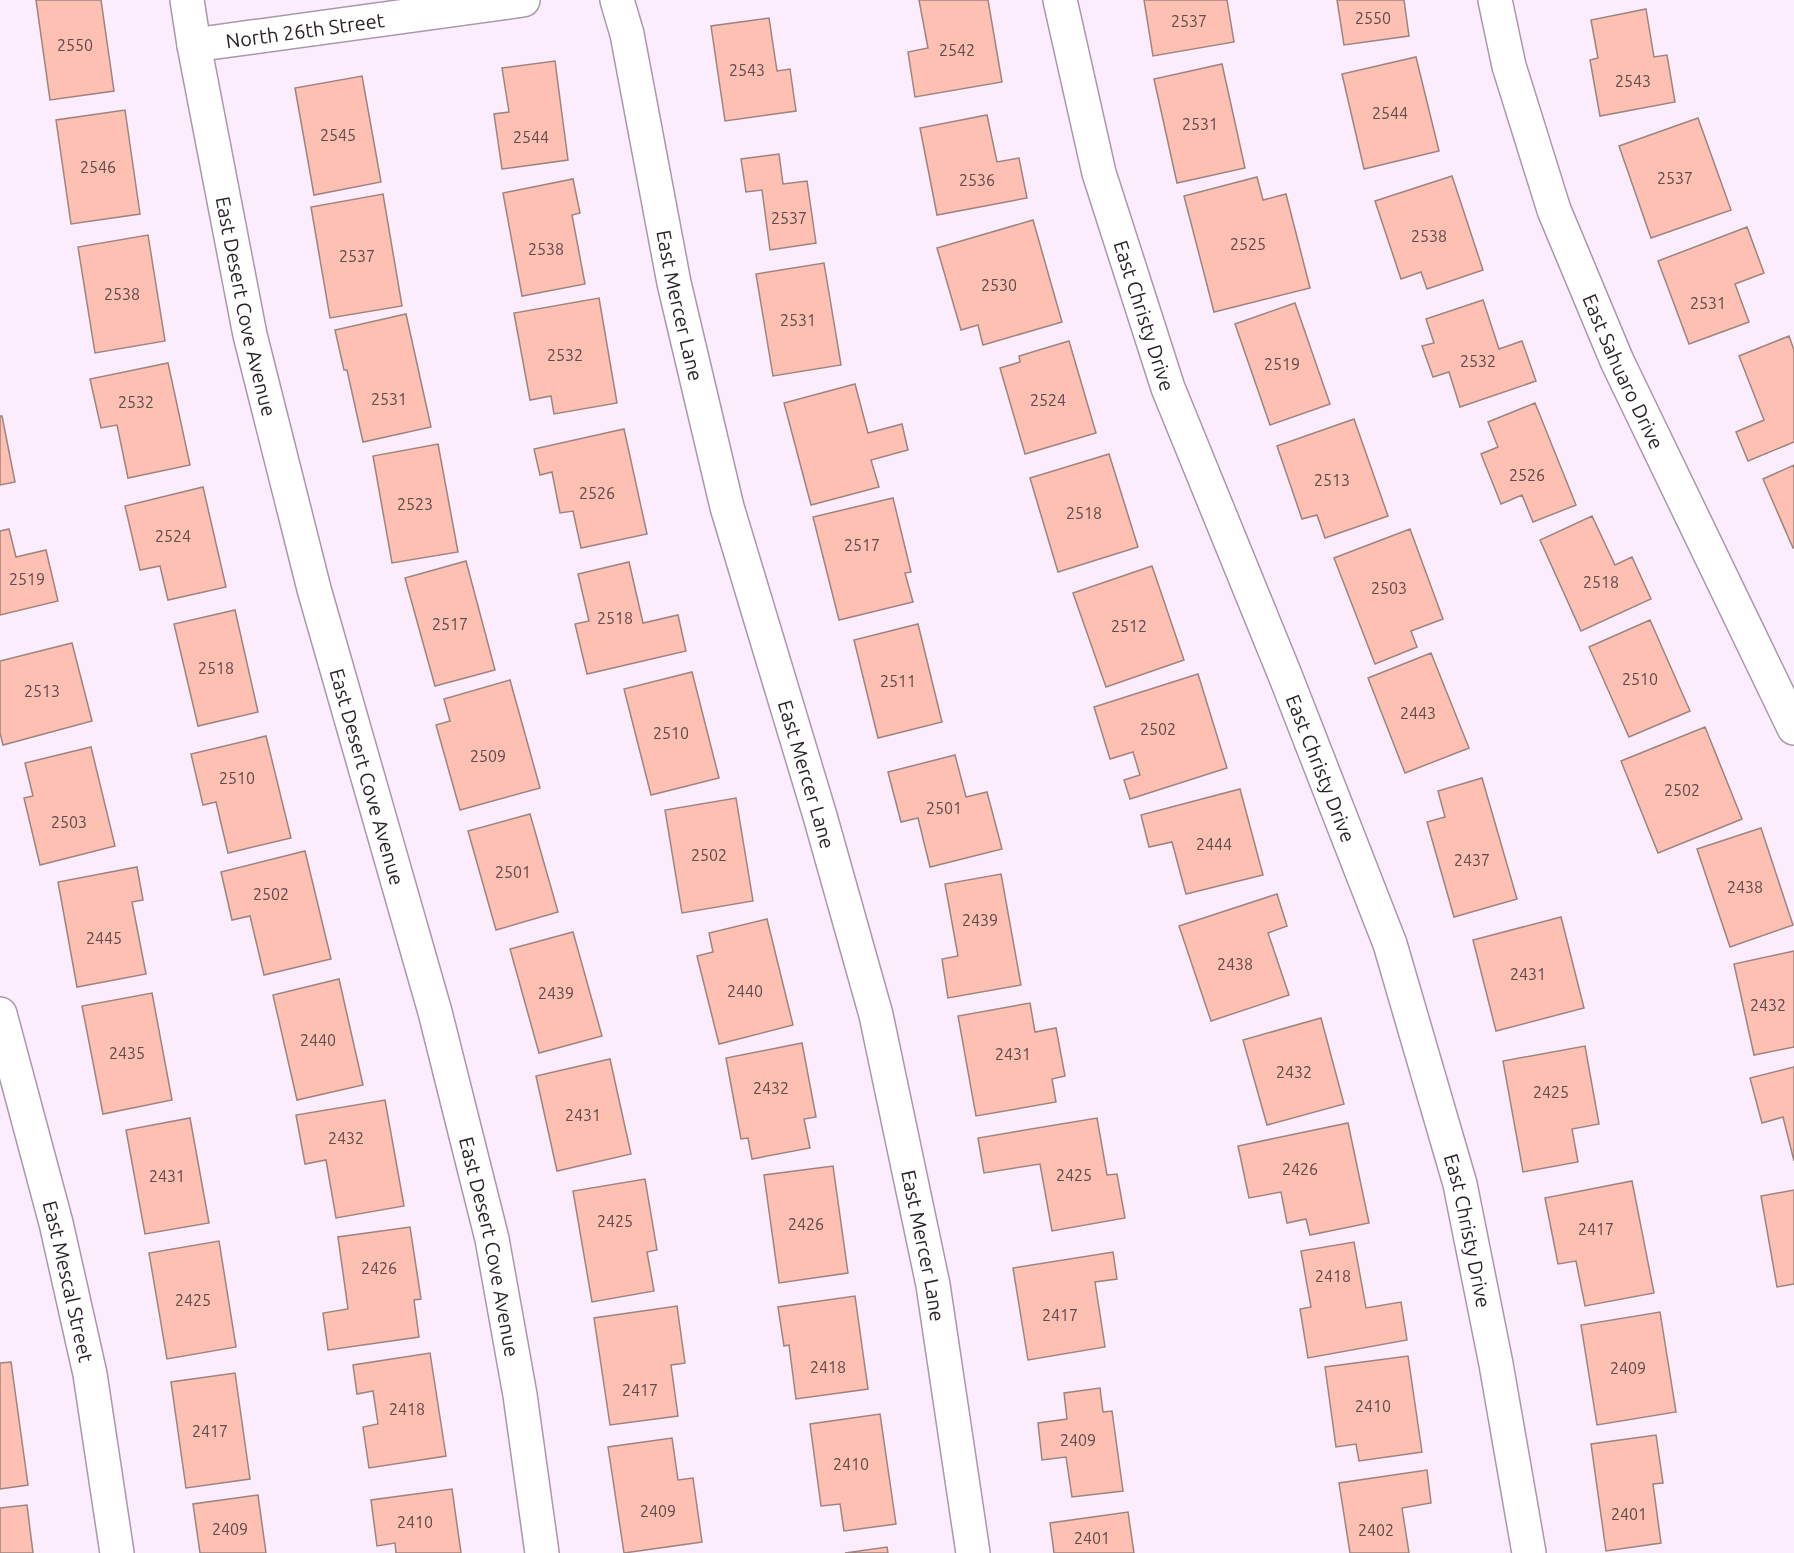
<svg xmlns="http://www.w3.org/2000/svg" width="1794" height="1553" font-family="Ubuntu,sans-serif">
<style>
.building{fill:#fdc0b3;stroke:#9e847e;stroke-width:1.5}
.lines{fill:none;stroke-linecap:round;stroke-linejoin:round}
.minor-casing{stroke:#a998ab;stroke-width:36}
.minor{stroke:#fff;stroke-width:33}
.labels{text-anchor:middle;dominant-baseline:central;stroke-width:5;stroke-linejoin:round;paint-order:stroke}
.number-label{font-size:16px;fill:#5f4a4c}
.street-label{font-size:20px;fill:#2a232a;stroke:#fff}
</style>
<rect width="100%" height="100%" fill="#fbedfd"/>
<!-- building -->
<path class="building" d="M36,0H101L114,91L50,100Z
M919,0H988L1002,82L915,97L908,52L928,48Z
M1144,0H1227L1234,42L1153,56Z
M1337,0H1404L1409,36L1344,45Z
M1646,9L1654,57L1667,55L1675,102L1600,116L1590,60L1598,58L1591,20Z
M769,18L777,71L790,69L796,111L725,121L711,26Z
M1416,57L1439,151L1364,169L1342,74Z
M555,61L568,160L502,169L494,114L509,112L502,68Z
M1222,64L1245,168L1177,183L1154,79Z
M362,76L381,182L314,195L295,88Z
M125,110L140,214L71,224L56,120Z
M987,115L997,162L1019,158L1027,198L937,215L920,128Z
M1698,118L1731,210L1651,238L1619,146Z
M779,154L783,184L807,181L816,243L770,250L762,190L746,192L741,159Z
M1452,176L1483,270L1427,289L1421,272L1401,279L1375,201Z
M1257,177L1263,200L1286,194L1310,288L1214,312L1184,196Z
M573,179L580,213L572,215L585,284L522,296L503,193Z
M383,194L402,306L330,318L311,207Z
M1033,220L1062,322L983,345L978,325L961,330L937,248Z
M1747,227L1764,273L1735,284L1749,322L1689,344L1658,261Z
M148,235L165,341L95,353L78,247Z
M824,263L841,365L773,376L756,274Z
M599,298L617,403L554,414L551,396L530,400L514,313Z
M1483,300L1499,349L1522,341L1536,381L1460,407L1449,372L1433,377L1422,346L1434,343L1426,319Z
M1295,303L1330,404L1270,425L1235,324Z
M406,314L431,427L363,442L347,370H344L335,330Z
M1789,336L1794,350V442L1748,461L1736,432L1764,420L1739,356Z
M1069,341L1096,433L1025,454L1000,368L1020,362L1019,356Z
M168,363L190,465L128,478L117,425L101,428L90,379Z
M855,384L868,433L902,424L908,450L871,460L879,487L811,505L784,403Z
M1535,403L1576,505L1533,522L1522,495L1501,504L1481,454L1498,447L1488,422Z
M0,416H2L15,482L0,485Z
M1354,419L1388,516L1325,538L1317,515L1302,519L1277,446Z
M624,429L647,534L581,548L573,511L560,513L552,472L540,475L534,449Z
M438,444L458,552L392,563L373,456Z
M1109,454L1138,547L1058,572L1030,478Z
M1794,465V548H1793L1763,479Z
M203,487L226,587L168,600L160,566L140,570L125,506Z
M893,498L911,572L905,573L913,602L839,620L813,517Z
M1592,516L1615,565L1632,557L1651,599L1581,631L1540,540Z
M9,529L16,557L46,550L58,601L0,615V531Z
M1410,529L1443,619L1411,631L1417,647L1375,664L1334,558Z
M466,561L495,670L435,686L405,578Z
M629,562L643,623L678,615L686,651L587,674L575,624L589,621L578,574Z
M1152,566L1184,660L1106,687L1073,593Z
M235,610L258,712L198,726L174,624Z
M1650,620L1690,711L1629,737L1589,647Z
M918,624L942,722L878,738L854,640Z
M72,643L92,721L3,745L0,733V661Z
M1431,653L1469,748L1405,773L1368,678Z
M692,672L719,778L651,795L624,689Z
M1198,674L1227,768L1130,799L1124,780L1140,775L1133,752L1110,759L1094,707Z
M510,680L540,788L460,810L436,725L450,721L444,699Z
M1705,727L1742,819L1658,853L1621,761Z
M266,736L291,838L228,853L216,802L203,805L191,754Z
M91,747L115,846L40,865L24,798L33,796L25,763Z
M955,755L966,797L987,792L1002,849L930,867L918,818L901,822L888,772Z
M1482,778L1517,899L1454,917L1427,822L1445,817L1438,791Z
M1240,789L1263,875L1186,894L1172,842L1149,847L1141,815Z
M736,798L753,901L682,913L665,810Z
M530,814L558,912L496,930L468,831Z
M1761,828L1793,925L1730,947L1697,849Z
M305,851L331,959L264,975L250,916L232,920L221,872Z
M137,867L143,900L132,902L146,974L77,987L58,882Z
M1001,874L1021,985L948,998L942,959L958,956L945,884Z
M1277,894L1287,926L1268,933L1289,995L1211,1021L1179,926Z
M1561,917L1584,1008L1496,1031L1473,940Z
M767,919L793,1025L719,1044L697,956L713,952L709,933Z
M573,932L602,1036L539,1053L510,949Z
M1794,951V1047L1754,1055L1734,964Z
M339,979L363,1085L297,1100L273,995Z
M152,993L172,1100L103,1114L82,1006Z
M1030,1003L1035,1032L1056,1028L1065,1076L1052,1079L1056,1102L976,1116L958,1016Z
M1321,1018L1344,1104L1267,1125L1243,1040Z
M802,1043L816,1117L804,1119L810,1148L752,1159L748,1138L741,1139L726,1058Z
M1585,1046L1599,1124L1572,1129L1578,1162L1523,1172L1503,1061Z
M610,1059L631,1154L557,1171L536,1076Z
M1794,1067V1161L1783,1117L1762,1123L1750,1078Z
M385,1100L404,1206L336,1218L326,1160L305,1164L296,1115Z
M190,1118L209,1223L145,1234L126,1130Z
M1097,1118L1107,1175L1117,1174L1125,1218L1052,1231L1040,1164L984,1173L978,1138Z
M1348,1123L1369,1223L1310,1235L1306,1219L1287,1223L1281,1192L1249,1198L1238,1146Z
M833,1166L848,1273L779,1283L764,1175Z
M645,1179L657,1250L647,1252L654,1291L592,1302L573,1191Z
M1632,1181L1654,1293L1585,1306L1576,1261L1558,1264L1545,1198Z
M1794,1190V1284L1777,1287L1761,1196Z
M410,1227L421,1299L414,1300L419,1337L328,1350L323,1313L348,1309L338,1237Z
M219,1241L236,1347L167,1359L149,1253Z
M1354,1242L1366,1308L1401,1302L1407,1340L1308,1358L1300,1309L1311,1307L1301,1251Z
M1113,1252L1117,1279L1095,1282L1105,1347L1028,1360L1013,1268Z
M855,1296L868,1389L796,1399L789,1345L784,1346L778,1307Z
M677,1306L685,1363L671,1365L678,1416L610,1425L594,1318Z
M1660,1312L1676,1412L1597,1425L1581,1325Z
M430,1353L446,1456L369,1468L363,1427L378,1424L373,1391L357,1394L353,1365Z
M1408,1356L1422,1452L1359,1461L1356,1444L1336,1447L1325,1367Z
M11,1362L28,1485L0,1489V1363Z
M235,1373L250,1479L186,1488L171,1382Z
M1100,1388L1103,1412L1112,1411L1123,1491L1072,1497L1066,1457L1042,1460L1038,1423L1067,1419L1064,1393Z
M880,1414L896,1524L844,1531L840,1504L821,1506L810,1424Z
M1656,1435L1663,1483L1653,1484L1661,1543L1606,1551L1591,1444Z
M672,1438L678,1480L693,1478L702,1542L624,1553L608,1447Z
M1427,1470L1431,1503L1402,1508L1409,1553H1350L1339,1483Z
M452,1489L461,1553H396L395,1543L377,1546L371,1500Z
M258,1495L266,1553H200L193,1504Z
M27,1505L33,1553H0V1508Z
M1128,1512L1134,1553H1054L1050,1523Z
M887,1547L888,1553H845Z"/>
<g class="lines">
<defs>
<g id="minor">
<path id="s1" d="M187,0L194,45L250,335L314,589L435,1012L492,1239L520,1395L542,1553"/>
<path id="s2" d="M617,0L627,34L674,283L727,507L820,816L876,1015L933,1285L973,1553"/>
<path id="s3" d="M1060,0L1099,173L1168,388L1285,675L1390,944L1460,1184L1496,1364L1529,1553"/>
<path id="s4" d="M1495,0L1509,66L1554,210L1617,361L1794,728"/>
<path id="s5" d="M194,45L523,0"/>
<path id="s6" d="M0,1014L56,1223L90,1374L117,1553"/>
</g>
</defs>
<!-- minor casing -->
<use href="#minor" class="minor-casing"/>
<!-- minor -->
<use href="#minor" class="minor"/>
</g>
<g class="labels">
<!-- number labels -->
<g class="number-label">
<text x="1373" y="18">2550</text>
<text x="1189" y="21">2537</text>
<text x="75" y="45">2550</text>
<text x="957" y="50">2542</text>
<text x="747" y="70">2543</text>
<text x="1633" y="81">2543</text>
<text x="1390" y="113">2544</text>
<text x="1200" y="124">2531</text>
<text x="338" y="135">2545</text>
<text x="531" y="137">2544</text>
<text x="98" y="167">2546</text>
<text x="1675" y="178">2537</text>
<text x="977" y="180">2536</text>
<text x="789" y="218">2537</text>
<text x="1429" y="236">2538</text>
<text x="1248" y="244">2525</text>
<text x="546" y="249">2538</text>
<text x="357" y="256">2537</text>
<text x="999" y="285">2530</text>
<text x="122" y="294">2538</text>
<text x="1708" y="303">2531</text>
<text x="798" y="320">2531</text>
<text x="565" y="355">2532</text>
<text x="1478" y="361">2532</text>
<text x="1282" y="364">2519</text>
<text x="389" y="399">2531</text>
<text x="1048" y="400">2524</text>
<text x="136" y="402">2532</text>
<text x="1527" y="475">2526</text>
<text x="1332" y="480">2513</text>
<text x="597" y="493">2526</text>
<text x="415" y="504">2523</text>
<text x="1084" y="513">2518</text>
<text x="173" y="536">2524</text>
<text x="862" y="545">2517</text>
<text x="27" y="579">2519</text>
<text x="1601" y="582">2518</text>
<text x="1389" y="588">2503</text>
<text x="615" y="618">2518</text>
<text x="450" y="624">2517</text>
<text x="1129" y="626">2512</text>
<text x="216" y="668">2518</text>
<text x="1640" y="679">2510</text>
<text x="898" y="681">2511</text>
<text x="42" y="691">2513</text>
<text x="1418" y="713">2443</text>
<text x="1158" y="729">2502</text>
<text x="671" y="733">2510</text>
<text x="488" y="756">2509</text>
<text x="237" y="778">2510</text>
<text x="1682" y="790">2502</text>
<text x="944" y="808">2501</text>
<text x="69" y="822">2503</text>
<text x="1214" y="844">2444</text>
<text x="709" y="855">2502</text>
<text x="1472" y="860">2437</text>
<text x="513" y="872">2501</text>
<text x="1745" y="887">2438</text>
<text x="271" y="894">2502</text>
<text x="980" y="920">2439</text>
<text x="104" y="938">2445</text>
<text x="1235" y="964">2438</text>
<text x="1528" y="974">2431</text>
<text x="745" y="991">2440</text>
<text x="556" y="993">2439</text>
<text x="1768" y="1005">2432</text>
<text x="318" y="1040">2440</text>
<text x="127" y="1053">2435</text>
<text x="1013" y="1054">2431</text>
<text x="1294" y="1072">2432</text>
<text x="771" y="1088">2432</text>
<text x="1551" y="1092">2425</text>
<text x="583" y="1115">2431</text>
<text x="346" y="1138">2432</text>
<text x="1300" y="1169">2426</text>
<text x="1074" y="1175">2425</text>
<text x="167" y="1176">2431</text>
<text x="615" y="1221">2425</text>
<text x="806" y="1224">2426</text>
<text x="1596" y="1229">2417</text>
<text x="379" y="1268">2426</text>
<text x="1333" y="1276">2418</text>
<text x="193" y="1300">2425</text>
<text x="1060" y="1315">2417</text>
<text x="828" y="1367">2418</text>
<text x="1628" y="1368">2409</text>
<text x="640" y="1390">2417</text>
<text x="1373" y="1406">2410</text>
<text x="407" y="1409">2418</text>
<text x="210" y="1431">2417</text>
<text x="1078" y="1440">2409</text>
<text x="851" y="1464">2410</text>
<text x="658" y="1511">2409</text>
<text x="1629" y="1514">2401</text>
<text x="415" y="1522">2410</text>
<text x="230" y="1529">2409</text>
<text x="1376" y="1530">2402</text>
<text x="1092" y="1538">2401</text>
</g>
<!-- street labels -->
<g class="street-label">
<text stroke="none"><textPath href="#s5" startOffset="112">North 26th Street</textPath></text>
<text stroke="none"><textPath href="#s2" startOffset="312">East Mercer Lane</textPath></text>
<text stroke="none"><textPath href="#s1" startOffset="312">East Desert Cove Avenue</textPath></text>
<text stroke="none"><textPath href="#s3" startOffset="327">East Christy Drive</textPath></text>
<text stroke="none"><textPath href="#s4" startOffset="394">East Sahuaro Drive</textPath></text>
<text stroke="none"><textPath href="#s3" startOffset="813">East Christy Drive</textPath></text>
<text stroke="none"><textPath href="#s2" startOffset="798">East Mercer Lane</textPath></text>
<text stroke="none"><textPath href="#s1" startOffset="798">East Desert Cove Avenue</textPath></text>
<text stroke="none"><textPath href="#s3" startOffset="1299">East Christy Drive</textPath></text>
<text stroke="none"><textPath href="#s2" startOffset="1284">East Mercer Lane</textPath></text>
<text stroke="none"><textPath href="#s1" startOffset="1284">East Desert Cove Avenue</textPath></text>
<text stroke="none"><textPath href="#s6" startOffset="276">East Mescal Street</textPath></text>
</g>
</g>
</svg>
